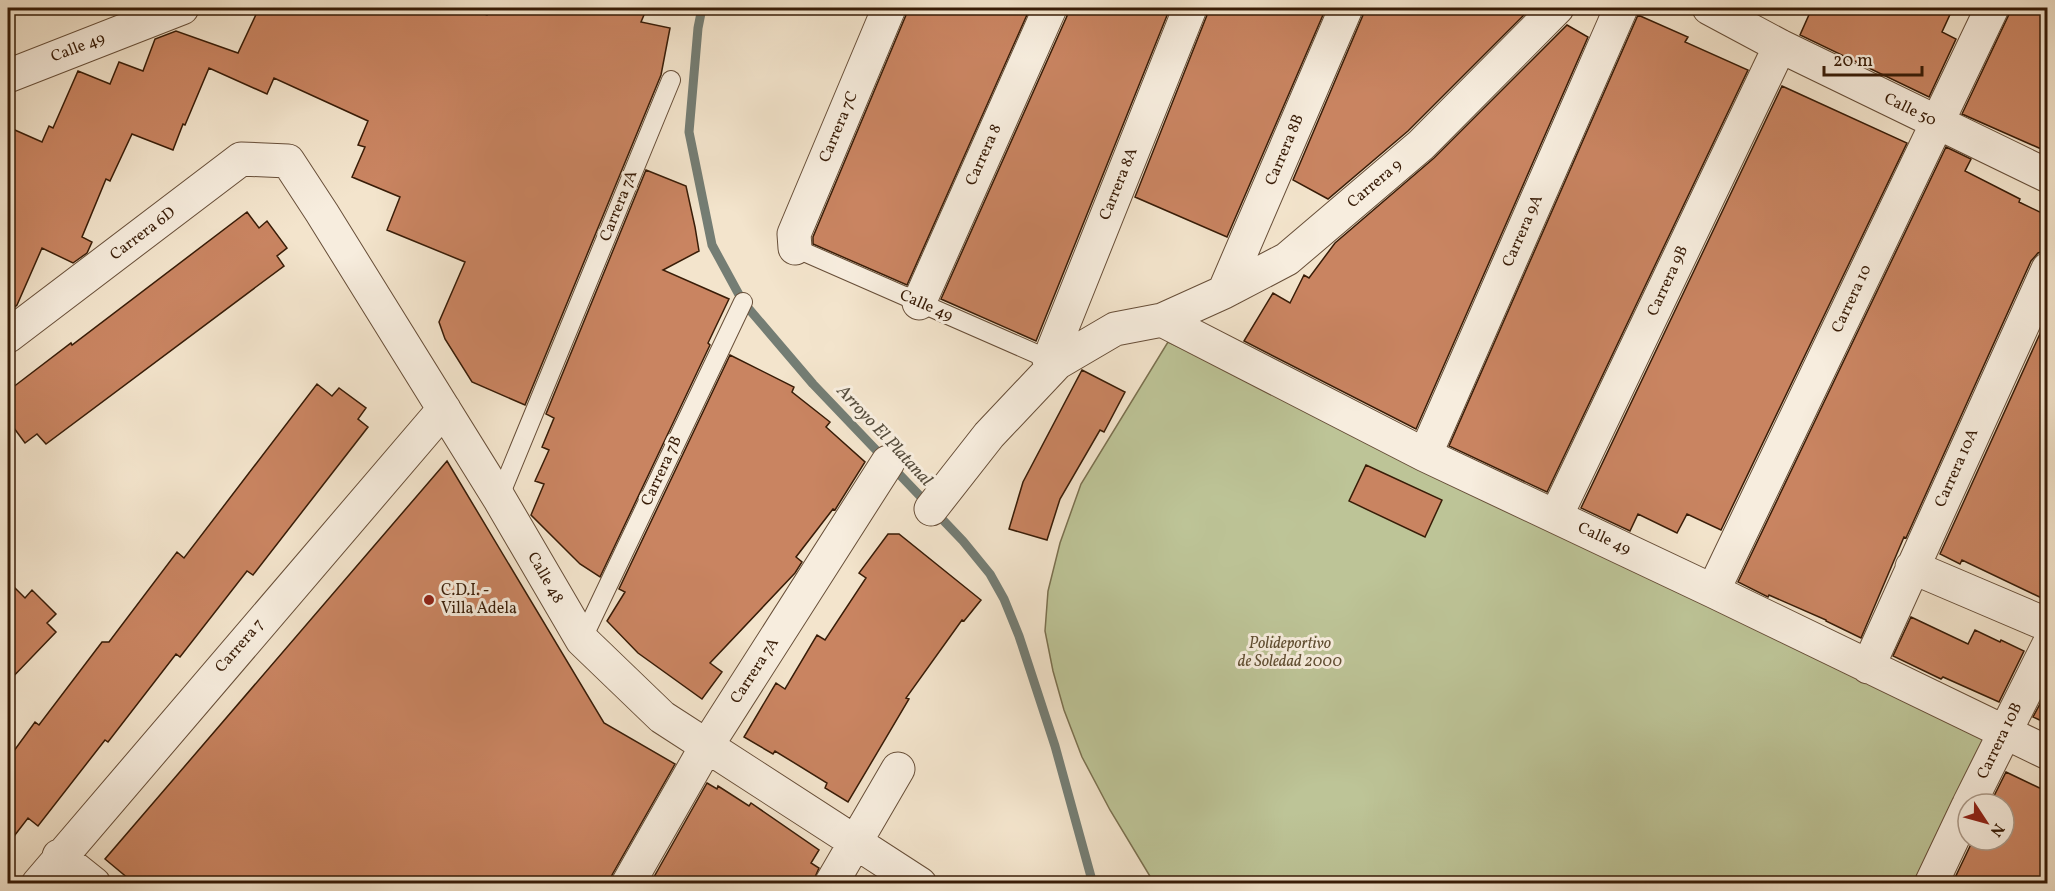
<svg xmlns="http://www.w3.org/2000/svg" width="2055" height="891" font-family="Vollkorn,serif">
<style>
.green{fill:#bdc497;stroke:#7a704f;stroke-width:1.5}
.lines{fill:none;stroke-linecap:round;stroke-linejoin:round}
.stream{stroke:#747d74;stroke-width:9}
.building{fill:#c98461;stroke:#381c07;stroke-width:1.5}
.service-casing{stroke:#674e38;stroke-width:20}
.minor-casing{stroke:#674e38;stroke-width:35}
.service{stroke:#f7edde;stroke-width:18}
.minor{stroke:#f7edde;stroke-width:33}
.poi-dot{fill:#8f2418;stroke:#f7edde;stroke-width:2}
.labels{text-anchor:middle;dominant-baseline:central;stroke-width:6;stroke-linejoin:round;paint-order:stroke}
.street-label{font-size:16px;fill:#381c07;stroke:#f7edde}
.poi-label{font-size:16px;fill:#381c07;stroke:#f7edde;text-anchor:start}
.park-label{font-size:16px;font-style:italic;fill:#604e32;stroke:#f7edde}
.water-label{font-size:18px;font-style:italic;fill:#564d3d;stroke:#f7edde}
</style>
<rect width="100%" height="100%" fill="#f3e4cc"/>
<filter id="stains"><feTurbulence type="fractalNoise" baseFrequency=".00333" numOctaves="4"/><feColorMatrix values="0 0 0 0 .2 0 0 0 0 .09 0 0 0 0 .02 0 0 0 .5 -.17"/></filter>
<radialGradient id="worn" r=".72"><stop offset=".6" stop-color="#630" stop-opacity="0"/><stop offset="1" stop-color="#630" stop-opacity=".3"/></radialGradient>
<!-- green -->
<path class="green" d="M1168,342L1422,459L1997,736L1926,883L1157,884L1151,878L1110,810L1082,757L1064,710L1053,671L1045,631L1048,591L1060,543L1081,484Z"/>
<g class="lines">
<!-- stream -->
<path class="stream" d="M702,8L698,28L689,132L712,245L743,302L813,384L963,541L990,574L1004,599L1019,636L1055,746L1093,884"/>
</g>
<!-- building -->
<path class="building" d="M259,8H469L487,15L490,8H647L641,22L670,28L661,75L525,405L472,382L445,339L439,322L465,262L387,230L400,197L352,177L365,147L358,145L368,121L274,78L267,94L209,68L185,125L183,124L173,150L132,134L110,181L106,179L82,237L92,242L87,253L73,263L42,248L17,305L8,313V127L42,142L49,126L53,128L78,71L110,84L119,62L143,71L155,39L176,31L238,53Z
M907,8H1030L907,285L813,244V237L906,15Z
M1068,8H1170L1036,341L941,299L1067,16Z
M1208,8H1326L1227,237L1135,197L1207,15Z
M1364,8H1531L1408,131L1328,199L1293,180L1363,15Z
M1812,8H1953L1942,32L1956,39L1929,97L1800,35Z
M2012,8H2030L2048,16V152L1962,114Z
M1638,15L1688,37L1685,42L1748,70L1547,492L1449,446Z
M1567,25L1588,37L1416,429L1244,341L1273,293L1290,303L1304,275L1309,278L1335,243L1434,158Z
M1782,86L1907,143L1721,530L1687,514L1677,533L1638,514L1630,531L1581,508Z
M1946,147L1971,159L1965,171L2020,199L2019,202L2048,216V250L2038,253L2031,261L1906,538L1904,537L1861,638L1826,621V620L1769,595L1768,597L1738,582Z
M646,170L686,186L695,227L699,251L663,270L729,299L708,343L710,345L600,577L580,564L531,515L544,484L535,481L549,450L542,447L554,418L546,414Z
M247,212L259,228L267,221L287,248L277,256L284,266L46,444L37,434L25,443L8,420V391L71,343L72,345Z
M2048,316V601L1962,560L1960,564L1940,554Z
M730,355L794,387L792,392L830,422L826,427L865,462L835,510L833,509L796,557L802,562L795,573L710,663L722,672L702,699L638,653L607,621L625,592L619,589Z
M1082,370L1125,392L1104,432L1100,430L1060,499L1047,540L1009,529L1023,482Z
M317,384L332,396L339,388L366,408L358,419L368,427L253,575L247,571L180,657L176,654L108,742L105,740L38,826L28,818L8,844V759L35,722L39,725L102,642H109L177,552L184,558Z
M447,461L604,723L675,764L612,875L609,884H135L105,859Z
M1366,465L1442,500L1425,537L1349,501Z
M888,534H899L981,600L964,621L962,620L906,698L909,699L848,802L825,788L827,783L775,751L773,754L744,737L776,683L785,689L817,635L825,640L866,578L859,573Z
M8,581L25,598L32,590L56,614L47,623L56,632L8,682Z
M1911,617L1968,644L1975,630L2000,642L2001,640L2024,651L1999,702L1943,677L1941,679L1893,656Z
M2048,689V724L2033,717Z
M2006,772L2048,792V884H1952L1973,840H2004V804H1990Z
M707,783L717,789L718,786L749,806L751,803L819,850L811,863L819,868L812,884H650Z"/>
<g class="lines">
<defs>
<path id="service" d="M795,248L1055,362
M499,498L671,80
M582,640L743,302"/>
<path id="minor" d="M1709,8L1780,46L2048,176
M8,76L182,8
M795,248L794,234L889,8
M1224,292L1346,8
M919,303L1050,8
M1162,320L1425,455L1713,591L2048,753
M8,336L241,159L288,161L322,213L499,498L582,640L662,717L920,884
M1049,360L1190,8
M1425,455L1621,8
M931,509L989,435L1057,363L1115,329L1162,320L1224,292L1287,259L1421,145L1557,8
M1556,516L1780,46
M1912,567L2048,625
M1713,591L1992,8
M1868,667L2048,269
M1969,804L2048,646
M59,856L94,884
M38,884L444,409
M628,884L706,747L888,462
M831,884L898,769
M1931,884L1968,806"/>
</defs>
<!-- service casing -->
<use href="#service" class="service-casing"/>
<!-- minor casing -->
<use href="#minor" class="minor-casing"/>
<!-- service -->
<use href="#service" class="service"/>
<!-- minor -->
<use href="#minor" class="minor"/>
</g>
<!-- markers -->
<circle class="poi-dot" cx="429" cy="600" r="6"/>
<g class="labels">
<!-- street labels -->
<g class="street-label">
<text transform="translate(78 48) rotate(-21)">Calle 49</text>
<text transform="translate(1910 110) rotate(26)">Calle 50</text>
<text transform="translate(839 127) rotate(-67)">Carrera 7C</text>
<text transform="translate(1285 150) rotate(-67)">Carrera 8B</text>
<text transform="translate(984 155) rotate(-66)">Carrera 8</text>
<text transform="translate(1119 184) rotate(-68)">Carrera 8A</text>
<text transform="translate(1375 184) rotate(-40)">Carrera 9</text>
<text transform="translate(619 206) rotate(-68)">Carrera 7A</text>
<text transform="translate(1523 231) rotate(-66)">Carrera 9A</text>
<text transform="translate(143 234) rotate(-37)">Carrera 6D</text>
<text transform="translate(1668 281) rotate(-65)">Carrera 9B</text>
<text transform="translate(1852 299) rotate(-65)">Carrera 10</text>
<text transform="translate(926 306) rotate(24)">Calle 49</text>
<text transform="translate(1957 468) rotate(-66)">Carrera 10A</text>
<text transform="translate(662 471) rotate(-65)">Carrera 7B</text>
<text transform="translate(1604 539) rotate(25)">Calle 49</text>
<text transform="translate(545 578) rotate(60)">Calle 48</text>
<text transform="translate(240 646) rotate(-49)">Carrera 7</text>
<text transform="translate(755 671) rotate(-57)">Carrera 7A</text>
<text transform="translate(2000 741) rotate(-64)">Carrera 10B</text>
</g>
<!-- poi labels -->
<g class="poi-label">
<text x="441" y="591">C.D.I. -<tspan x="441" dy="18">Villa Adela</tspan></text>
</g>
<!-- park labels -->
<g class="park-label">
<text x="1290" y="644">Polideportivo<tspan x="1290" dy="18">de Soledad 2000</tspan></text>
</g>
<!-- water labels -->
<g class="water-label">
<text transform="translate(884 436) rotate(47)">Arroyo El Platanal</text>
</g>
</g>
<!-- margin -->
<rect width="2055" height="891" fill="none" stroke="#f3e4cc" stroke-width="30"/>
<rect x="9" y="9" width="2037" height="873" fill="none" stroke="#381c07" stroke-width="3"/>
<rect x="15" y="15" width="2025" height="861" fill="none" stroke="#381c07" stroke-width="1.5"/>
<!-- north arrow -->
<g transform="translate(1986 822) rotate(126)"><circle r="28" fill="#f7edde" stroke="#ab9988" stroke-width="1.5"/>
<path d="M0-4.5L10 22L0 15L-10 22Z" fill="#8f2418"/>
<text y="-9" font-size="16" font-weight="bold" text-anchor="middle" fill="#381c07">N</text>
</g>
<!-- scale -->
<path d="M1824 66v9h98v-9" fill="none" stroke="#381c07" stroke-width="3"/>
<text x="1833" y="66" font-size="18" fill="#381c07" stroke="#f7edde" stroke-width="4.5" paint-order="stroke">20 m</text>
<rect width="100%" height="100%" filter="url(#stains)"/>
<rect width="100%" height="100%" fill="url(#worn)"/>
</svg>
